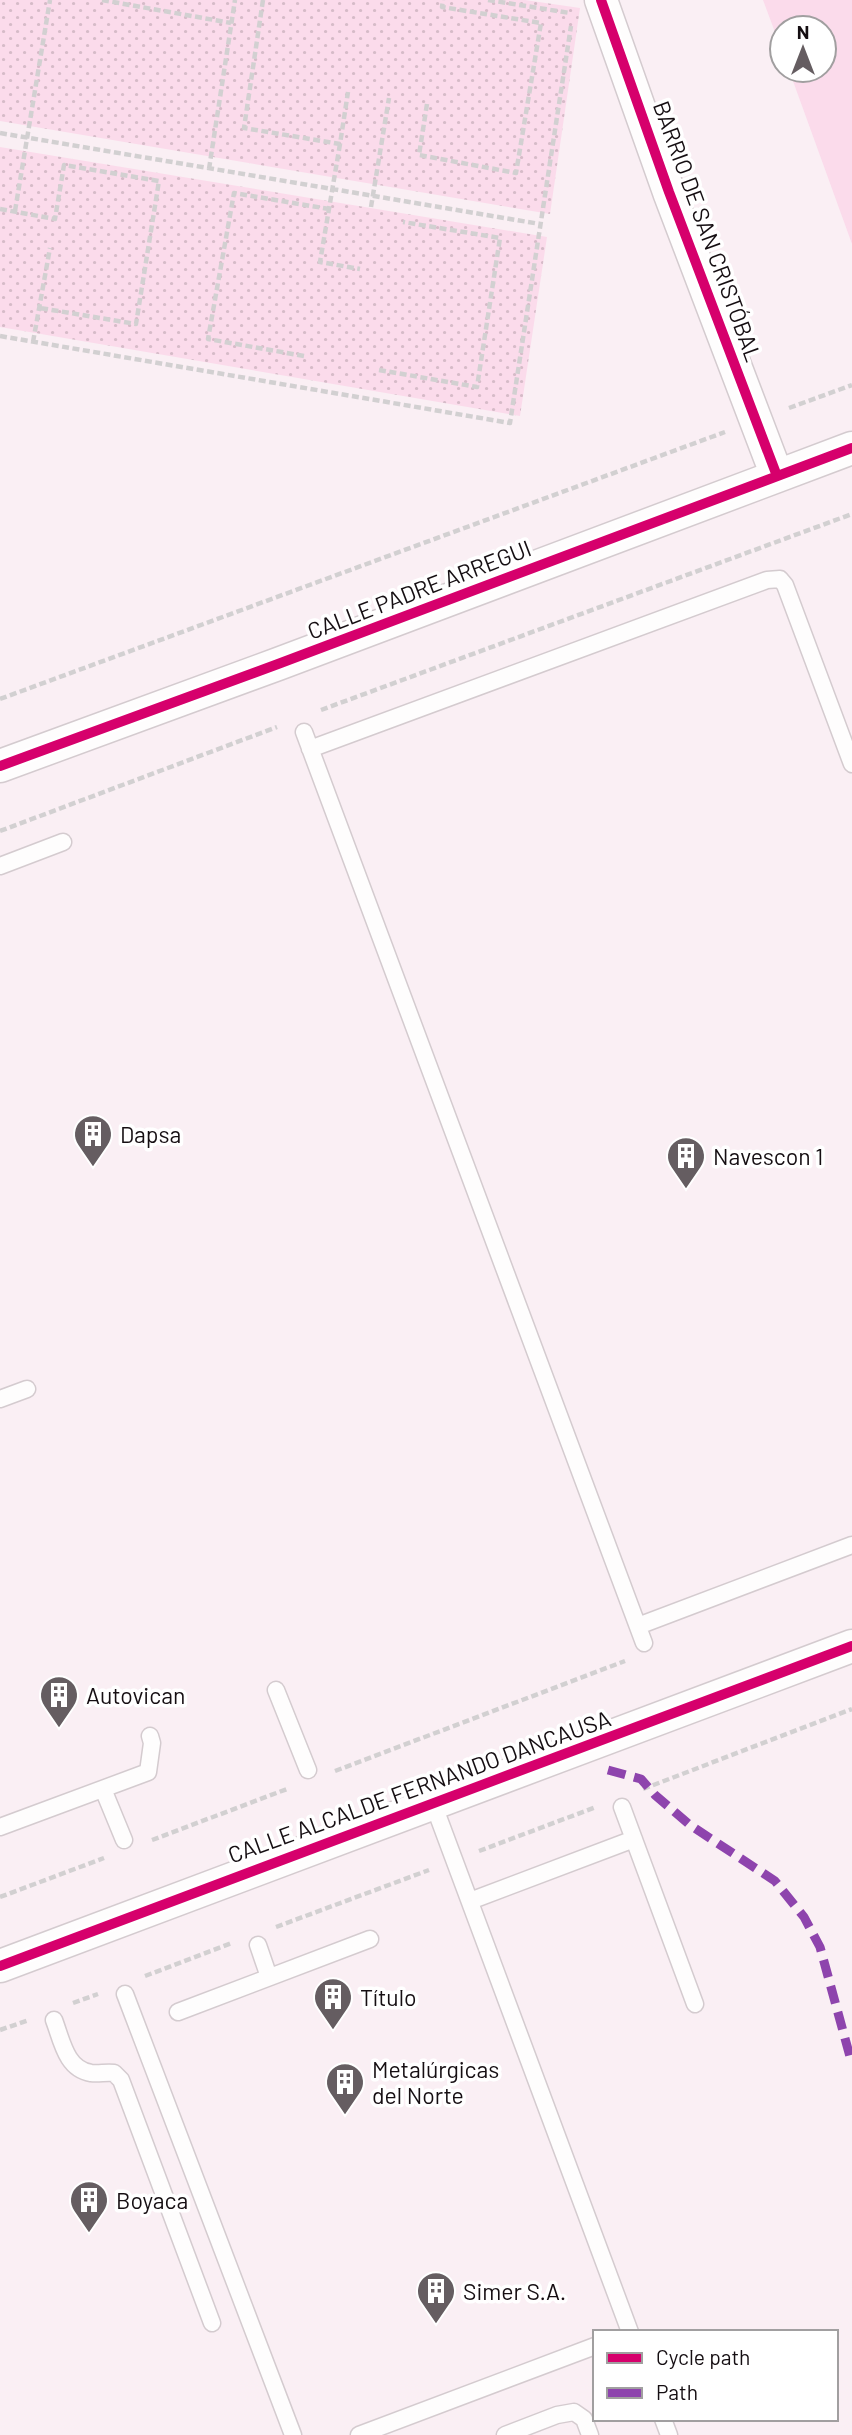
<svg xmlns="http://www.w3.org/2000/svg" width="852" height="2435" font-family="Barlow,sans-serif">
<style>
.garden{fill:url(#garden-dots)}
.pitch{fill:#fbdbeb}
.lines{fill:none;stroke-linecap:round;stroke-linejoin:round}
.service-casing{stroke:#d4cbcf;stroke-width:19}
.minor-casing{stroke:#d4cbcf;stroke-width:35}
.path{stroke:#d2d0d1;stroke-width:4.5;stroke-dasharray:7 3.5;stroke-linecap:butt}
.service{stroke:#fefdfd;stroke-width:16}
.minor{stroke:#fefdfd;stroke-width:32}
.quiet{stroke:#8e44ad;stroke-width:9;stroke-dasharray:18 9;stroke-linecap:butt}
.cycleway-casing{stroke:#fff;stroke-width:15}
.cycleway{stroke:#d6006c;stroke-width:10}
.labels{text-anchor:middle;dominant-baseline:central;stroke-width:7;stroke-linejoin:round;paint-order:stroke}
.street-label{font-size:23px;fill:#150e12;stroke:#fff}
.poi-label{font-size:23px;fill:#150e12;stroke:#fff;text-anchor:start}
</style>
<defs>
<pattern id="garden-dots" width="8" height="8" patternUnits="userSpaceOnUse" patternTransform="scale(1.75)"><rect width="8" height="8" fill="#fbdbeb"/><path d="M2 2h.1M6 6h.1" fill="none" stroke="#d6bbc8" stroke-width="1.8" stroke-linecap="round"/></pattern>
</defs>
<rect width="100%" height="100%" fill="#faeff4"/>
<!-- garden -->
<path class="garden" d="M0,0H525L580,8L550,214L0,121Z
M0,147L547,237L520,416L0,327Z"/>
<!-- pitch -->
<path class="pitch" d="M763,0H852V244L789,70H824V28H782V51Z"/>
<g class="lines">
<defs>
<path id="service" d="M304,732L644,1643
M310,749L767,580L780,579L785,585L852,764
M0,866L63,842
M0,1399L27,1389
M638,1626L852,1545
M276,1690L308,1770
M103,1789L124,1840
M433,1803L630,2332
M622,1807L695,2004
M0,1827L148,1772L152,1743L150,1736
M470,1901L634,1839
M258,1945L269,1977
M125,1994L293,2435
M178,2012L370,1939
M54,2020C62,2041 66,2069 91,2073C99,2074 106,2072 114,2073L121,2080L212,2323
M663,2419L669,2435
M359,2435L595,2346
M505,2435L557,2415L574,2412L584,2419L590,2435"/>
<path id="minor" d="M601,0L669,192L777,476
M0,766L278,664L852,448
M0,1966L852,1646"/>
</defs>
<!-- service casing -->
<use href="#service" class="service-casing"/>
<!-- minor casing -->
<use href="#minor" class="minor-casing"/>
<!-- path -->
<path class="path" d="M102,0L231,23
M263,0L244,128L340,144L348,92
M488,0L570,13
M427,104L419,155L516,173L541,23L442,7L443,0
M0,133L540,224
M340,144L320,262L360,269
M209,169L235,0
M371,207L389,98
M0,209L55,219L64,165L159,181L136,324L40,308
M15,211L50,0
M0,336L510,423L571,26
M33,342L50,248
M304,356L208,339L234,193L329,209
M379,370L477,387L500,238L403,222
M789,408L852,385
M0,699L725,432
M321,710L852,514
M0,831L277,727
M335,1771L625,1661
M643,1789L852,1709
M152,1840L287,1789
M479,1851L596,1807
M0,1897L104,1858
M276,1927L429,1870
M145,1976L232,1943
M73,2003L98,1994
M0,2030L29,2020"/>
<!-- service -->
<use href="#service" class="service"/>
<!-- minor -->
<use href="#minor" class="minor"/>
<!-- quiet -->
<path class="quiet" d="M608,1770L641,1779L655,1795L690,1825L775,1881L804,1917L820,1947L852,2064"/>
<defs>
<path id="cycleway" d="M601,0L669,192L777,476
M0,766L278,664L852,448
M0,1966L852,1646"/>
</defs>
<!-- cycleway casing -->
<use href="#cycleway" class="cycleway-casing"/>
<!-- cycleway -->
<use href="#cycleway" class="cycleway"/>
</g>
<!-- icons -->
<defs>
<symbol id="building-pin" viewBox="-11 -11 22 30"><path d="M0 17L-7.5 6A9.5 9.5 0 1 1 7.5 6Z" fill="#655d61" stroke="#fff"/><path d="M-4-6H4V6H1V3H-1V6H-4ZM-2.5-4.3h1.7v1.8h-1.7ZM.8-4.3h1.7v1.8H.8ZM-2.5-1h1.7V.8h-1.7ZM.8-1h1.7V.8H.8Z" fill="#fff"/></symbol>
</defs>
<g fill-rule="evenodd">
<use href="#building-pin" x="71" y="1112" width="44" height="60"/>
<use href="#building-pin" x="664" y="1134" width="44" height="60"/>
<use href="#building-pin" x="37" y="1673" width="44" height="60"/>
<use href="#building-pin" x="311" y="1975" width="44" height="60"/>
<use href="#building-pin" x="323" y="2060" width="44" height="60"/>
<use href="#building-pin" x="67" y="2178" width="44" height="60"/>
<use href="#building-pin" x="414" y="2269" width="44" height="60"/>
</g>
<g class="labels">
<!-- street labels -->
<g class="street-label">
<text transform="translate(708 231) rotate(70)">BARRIO DE SAN CRISTÓBAL</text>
<text transform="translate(419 589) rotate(-21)">CALLE PADRE ARREGUI</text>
<text transform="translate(419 1786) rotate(-20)">CALLE ALCALDE FERNANDO DANCAUSA</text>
</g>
<!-- poi labels -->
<g class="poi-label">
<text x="120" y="1134">Dapsa</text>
<text x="713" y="1156">Navescon 1</text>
<text x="86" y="1695">Autovican</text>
<text x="360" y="1997">Título</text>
<text x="372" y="2069">Metalúrgicas<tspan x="372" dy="26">del Norte</tspan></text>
<text x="116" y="2200">Boyaca</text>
<text x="463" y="2291">Simer S.A.</text>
</g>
</g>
<!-- legend -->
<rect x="593" y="2330" width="245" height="91" fill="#ffffff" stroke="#a19fa0" stroke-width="2"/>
<rect x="607" y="2353" width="35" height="10" fill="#d6006c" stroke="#a19fa0" stroke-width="2"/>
<text x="656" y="2365" font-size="21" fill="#150e12">Cycle path</text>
<rect x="607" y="2388" width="35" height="10" fill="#8e44ad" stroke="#a19fa0" stroke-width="2"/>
<text x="656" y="2400" font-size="21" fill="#150e12">Path</text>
<!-- north arrow -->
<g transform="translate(803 49)"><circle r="33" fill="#ffffff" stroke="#a19fa0" stroke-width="2"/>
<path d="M0-5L12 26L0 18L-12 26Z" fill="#655d61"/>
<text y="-10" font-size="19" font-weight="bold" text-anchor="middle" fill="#150e12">N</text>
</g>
</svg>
